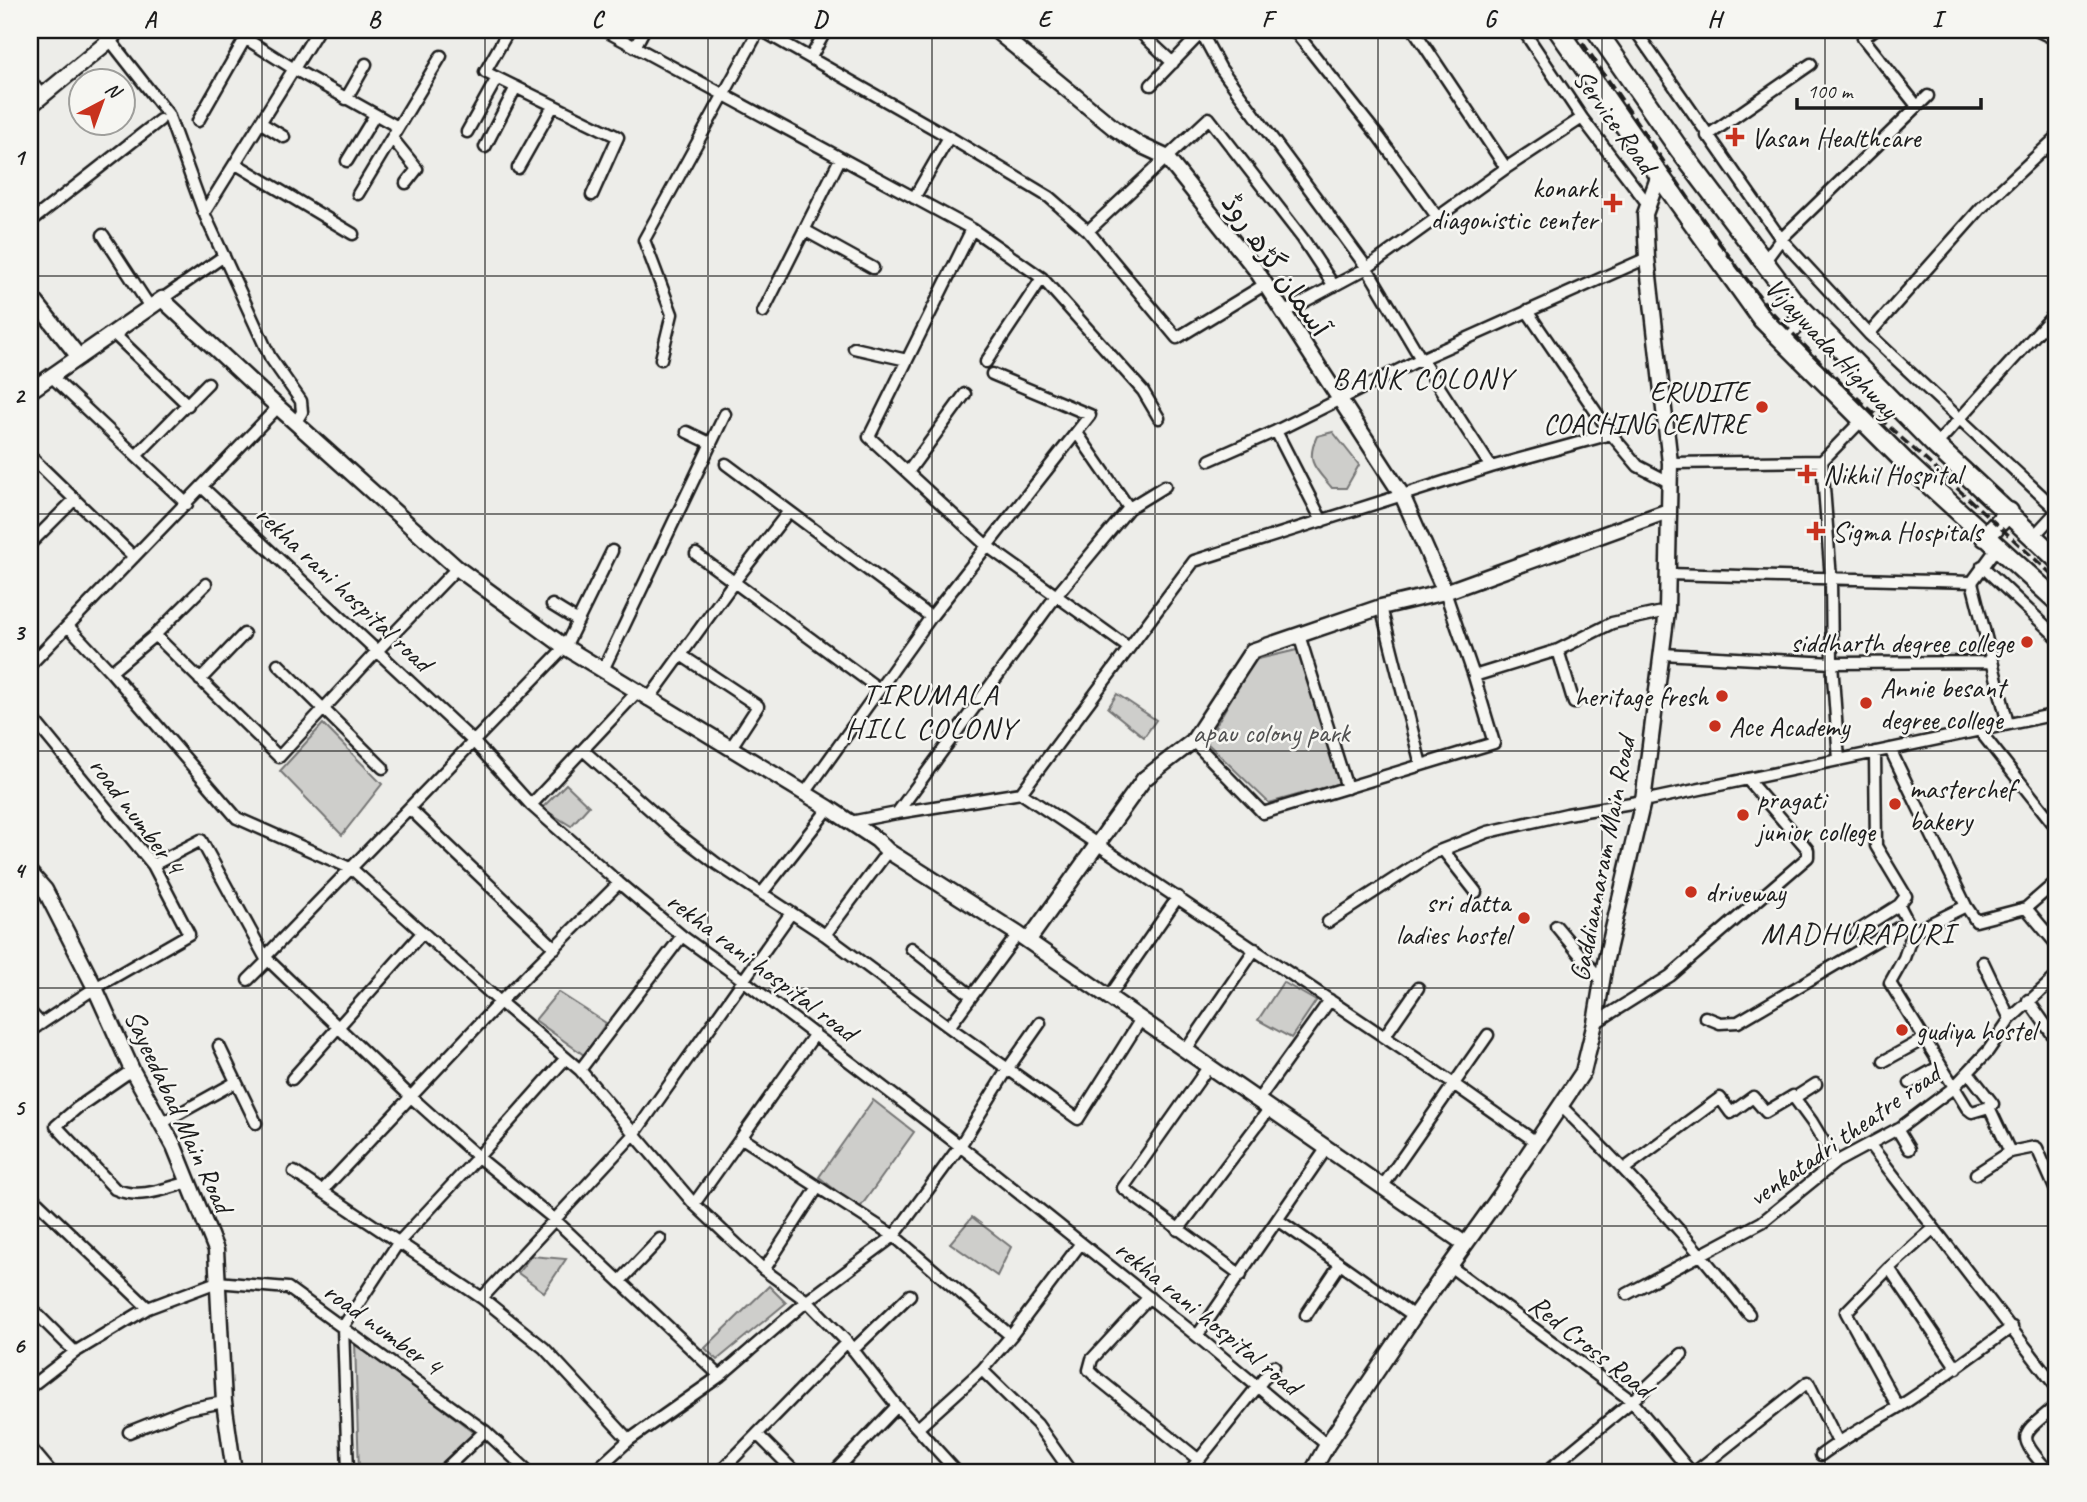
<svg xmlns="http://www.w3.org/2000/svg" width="2087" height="1502" font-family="Caveat,'Playpen Sans Arabic',sans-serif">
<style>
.green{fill:#cececb;stroke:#757574;stroke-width:2}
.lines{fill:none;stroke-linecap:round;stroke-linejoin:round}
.street-casing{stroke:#1c1c1c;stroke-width:15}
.secondary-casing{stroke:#1c1c1c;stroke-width:19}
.highway-casing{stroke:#1c1c1c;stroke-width:23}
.street{stroke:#f6f6f2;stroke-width:10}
.secondary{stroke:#f6f6f2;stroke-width:14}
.highway{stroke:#f6f6f2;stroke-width:18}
.rail{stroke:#1c1c1c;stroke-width:3.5;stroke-dasharray:10 5;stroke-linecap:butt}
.grid{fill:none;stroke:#1c1c1c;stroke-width:2;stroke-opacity:0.55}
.poi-dot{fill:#c8321e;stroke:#f6f6f2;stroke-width:2.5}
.labels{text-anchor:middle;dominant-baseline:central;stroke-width:5;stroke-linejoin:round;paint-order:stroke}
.street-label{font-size:28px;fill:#1c1c1c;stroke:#f6f6f2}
.poi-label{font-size:28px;fill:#1c1c1c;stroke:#f6f6f2;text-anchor:start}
.park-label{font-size:28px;fill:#515151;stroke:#f6f6f2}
.neighbourhood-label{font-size:30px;letter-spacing:2px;fill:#1c1c1c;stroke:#f6f6f2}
.neatline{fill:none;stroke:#1c1c1c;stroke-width:2.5}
.grid-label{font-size:23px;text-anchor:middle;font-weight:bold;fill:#1c1c1c}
</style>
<rect width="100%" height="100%" fill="#edede9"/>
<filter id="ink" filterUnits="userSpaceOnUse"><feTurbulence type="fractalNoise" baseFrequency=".0143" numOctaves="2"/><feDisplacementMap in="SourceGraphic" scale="14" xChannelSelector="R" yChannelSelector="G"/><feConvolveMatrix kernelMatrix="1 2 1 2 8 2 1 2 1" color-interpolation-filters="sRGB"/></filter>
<g filter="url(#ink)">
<!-- green -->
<path class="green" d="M1333,432L1359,465L1346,488H1332C1315,468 1305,462 1317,436Z
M1301,649L1340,783L1269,803L1206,742L1254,660Z
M1117,694L1156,720L1144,737L1108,708Z
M323,724L382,784L342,835L280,771Z
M566,784L589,806L571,826L542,808Z
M1283,982L1316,1001L1291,1038L1258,1020Z
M558,992L606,1023L584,1055L535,1020Z
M873,1100L914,1132L859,1209L819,1177Z
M972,1217L1011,1247L997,1276L950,1243Z
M531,1256L566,1259L544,1292L518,1273Z
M769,1286L786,1303L717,1360L705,1348Z
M355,1342L476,1434L431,1472H359Z"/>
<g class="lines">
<defs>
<path id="street" d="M102,30L168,114L204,213L270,357L301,401L302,412L296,422
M232,30L294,69L398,127
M509,30L485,72L618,137L592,195
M604,30L972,229L1042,278L1143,391L1159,418
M761,30L949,137L1049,197L1088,231L1177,338L1264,285
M1200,30L1221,69L1328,214
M1294,30L1379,137L1438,218
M1414,30L1506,168
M1523,30L1582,118L1647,203
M1635,30L1781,239L1869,334L2057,510
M1874,30L1863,38L1917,106
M2036,30L2057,40
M1143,35L1173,63
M635,47L644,30
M811,57L826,30
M30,80L42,96
M1151,85L1204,30
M346,99L366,64
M198,121L250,30
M261,123L284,137
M467,132L497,78
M1707,136L1811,64
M392,138L417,169L406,183
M485,147L516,87
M347,161L375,115
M236,164L353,234
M518,168L553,106
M358,194L441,56
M914,198L949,137
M204,213L318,30
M1329,216L1367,268L1421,359L1491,467
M30,222L160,120
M972,229L869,437L987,546L1129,648
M806,231L873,268
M1088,231L1209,118L1303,239L1334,286
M103,235L150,307
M1764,262L1781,239L1928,96
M162,299L224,256
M1527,311L1611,434L1638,466L1669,482
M763,312L840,159
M1283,313L1367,268L1506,168L1582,118
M113,333L188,405
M1869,334L1981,208L2057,137
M854,348L907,360
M661,359L672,314L644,240L759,30
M986,362L1042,278
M51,376L187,504
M1276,431L1322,521
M687,432L710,443
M1077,433L1129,508
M1936,445L2057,311
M30,456L134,557
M136,456L208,383
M1210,460L1276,431L1421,359L1647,258
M1822,461L1831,579L1832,663L1839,760
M1670,463L1822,461L1862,420
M726,464L931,617
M908,472L965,394
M202,487L473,741L531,805L619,883L682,936L743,980L960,1146L1197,1336L1327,1445
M2033,537L2057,511
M30,544L75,499
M696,554L879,689
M1982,566L2057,637
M1667,574L1972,582L1997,548
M1972,582L2008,724
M1445,592L1474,676L1558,650L1612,623L1667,611
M552,605L578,621
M1381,607L1421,765
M68,626L111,672L237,818L352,869L500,1002L580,1070L694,1204L764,1270L807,1301L847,1342L897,1406L957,1472
M155,635L279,757L378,650L457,568
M1299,635L1347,788
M1558,650L1574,703
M1662,654L1832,663L1991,662
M681,655L758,706L730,749
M278,664L383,768
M30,665L278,407
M603,670L725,414
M111,672L155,635L206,584
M200,680L244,634
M648,700L734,582L789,511
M30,715L153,865L189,934L95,988L30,1031
M1979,730L2052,822
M1193,741L1263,813L1494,743L1474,676
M1890,749L1966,906L1976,921L2026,908L2057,881
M583,750L675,832L717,864L825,935L949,1027L1078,1119L1141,1019
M1875,752L1876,846L1906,896L1899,905L1913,932L1904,958L1890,983L1967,1108L1972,1112L1989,1107L2010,1152L1976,1174
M805,793L931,617L1090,415L992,374
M1021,793L1194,561L1491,467L1611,434
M531,805L637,692
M410,809L555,948
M897,813L1021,793L1435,1071L1536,1142
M850,822L897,813L1056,596L1129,508L1165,486
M1443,850L1476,892
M153,865L201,840L265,957L410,1096L478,1157L554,1219L720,1376
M619,883L500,1002L322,1191L482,1298L544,1348L629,1440
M762,893L829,808
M2026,908L2057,945
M1328,922L1434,853L1488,832L1567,814L1643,801L2057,714
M1556,926L1602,981
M1856,932L1899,905
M1913,932L1966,906
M825,935L888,851
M911,948L972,996
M265,957L565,647L612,551
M1983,962L2010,1019
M248,980L268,960
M1109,997L1178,897
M2028,1000L2057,1041
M30,1012L41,1024
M1705,1017L1720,1023L1738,1022L1908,922
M1595,1023L1670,976L1808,857V850L1804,845L1747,779
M949,1027L1018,934
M1384,1037L1418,988
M219,1046L256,1123
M1186,1050L1255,949
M1884,1061L1924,1039
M1209,1066L1123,1188L1241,1275
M132,1070L77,1108L56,1126L115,1189C139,1200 164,1189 189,1182
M580,1070L682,936
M1968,1072L1993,1104
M292,1079L422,933
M1910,1083L1940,1066
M1794,1098L1816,1084
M1258,1100L1330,1000
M1561,1106C1628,1172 1691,1240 1749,1314
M162,1123L236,1082
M1897,1129L1909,1149
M742,1138L894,1236L1011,1336L1081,1243
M1870,1145L2057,1388
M2010,1152L2035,1147L2037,1148L2057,1193
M1624,1169L1720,1098L1731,1113L1753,1097L1766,1112L1793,1096L1812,1122L1836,1162
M294,1172L322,1191
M1382,1187L1488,1035
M30,1195L148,1308
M694,1204L815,1034
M1278,1220L1414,1316
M1178,1230L1270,1108
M1451,1267L1632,1401L1691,1472
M1889,1268L1957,1368
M764,1270L818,1187
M621,1280L660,1239
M1627,1294L1762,1222L1836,1162L1901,1127L1953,1088L1988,1051L2010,1019L2057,976
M1149,1297L1092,1359L1089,1370L1096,1377L1199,1460
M482,1298L635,1133L791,913
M30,1307L75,1352
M1306,1315L1340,1264
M1011,1336L982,1370L1037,1424L1071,1472
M1197,1336L1326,1149
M853,1350L910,1295
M30,1387L75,1352L148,1308L217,1282L288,1288L485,1431L529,1472
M1898,1407L1846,1312L1889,1268L1934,1228
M918,1428L982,1370
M129,1432L187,1409L224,1402
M758,1435L795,1472
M30,1447L51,1472
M1821,1455C1846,1436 1874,1422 1900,1406C1939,1381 1975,1354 2012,1327
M348,1472L343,1327L398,1243L478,1157L566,1058
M442,1472L485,1431
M594,1472L629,1440L720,1376L807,1301L894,1236L960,1146L1007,1070L1040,1023
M720,1472L847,1342
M834,1472L897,1406
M1189,1472L1274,1366
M1546,1472L1632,1401L1682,1354
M1695,1472L1808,1382L1838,1442
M2049,1472C2015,1433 2020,1436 2057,1405"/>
<path id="secondary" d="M995,30L1114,128L1140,145L1166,157L1256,270L1402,495L1445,592
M30,106L110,40L117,30
M30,295L79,357
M30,391L162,299L278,407L457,568L565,647L829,808L877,840L888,851L1018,934L1465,1244
M30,873L45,890L95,988L132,1070L174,1146L216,1250L224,1402L234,1472
M1028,941L1144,779L1193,741L1252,651L1381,607L1445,592L1668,511
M1312,1472L1327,1445L1414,1316L1502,1193L1583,1072L1595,1023L1605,963L1643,801L1667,611L1670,463L1647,258L1645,214L1659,175"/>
<path id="highway" d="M1558,30L1659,175L1762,319L1909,466L2057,601
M1596,30L1679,149L1792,299L1934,444L2057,559
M1782,338L1806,314
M1985,537L2009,512"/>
</defs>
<!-- street casing -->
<use href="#street" class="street-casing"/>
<!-- secondary casing -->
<use href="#secondary" class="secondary-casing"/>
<!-- highway casing -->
<use href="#highway" class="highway-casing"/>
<!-- street -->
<use href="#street" class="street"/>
<!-- secondary -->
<use href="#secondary" class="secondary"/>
<!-- highway -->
<use href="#highway" class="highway"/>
<!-- rail -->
<path class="rail" d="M1574,30L1720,244L1771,311L1842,384L2057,579"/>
</g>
</g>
<!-- grid -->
<path class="grid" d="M262,30V1472M485,30V1472M708,30V1472M932,30V1472M1155,30V1472M1378,30V1472M1602,30V1472M1825,30V1472M30,276H2057M30,514H2057M30,751H2057M30,988H2057M30,1226H2057"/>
<!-- markers -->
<g class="poi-dot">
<path d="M1731.5 126.5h7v7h7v7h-7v7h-7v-7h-7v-7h7z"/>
<path d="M1609.5 192.5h7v7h7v7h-7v7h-7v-7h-7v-7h7z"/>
<circle cx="1762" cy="407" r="7"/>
<path d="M1803.5 463.5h7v7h7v7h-7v7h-7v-7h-7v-7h7z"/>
<path d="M1812.5 520.5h7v7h7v7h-7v7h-7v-7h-7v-7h7z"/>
<circle cx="2027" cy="642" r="7"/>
<circle cx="1722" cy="696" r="7"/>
<circle cx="1866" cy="703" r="7"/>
<circle cx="1715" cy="726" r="7"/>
<circle cx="1895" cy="804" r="7"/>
<circle cx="1743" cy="815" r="7"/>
<circle cx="1691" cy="892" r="7"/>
<circle cx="1524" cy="918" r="7"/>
<circle cx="1902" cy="1030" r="7"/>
</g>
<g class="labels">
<!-- street labels -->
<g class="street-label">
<text transform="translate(1615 121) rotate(54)">Service Road</text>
<text transform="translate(1276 265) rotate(55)">آسمان گڑھ روڈ</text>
<text transform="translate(1832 348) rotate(47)">Vijaywada Highway</text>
<text transform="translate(344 588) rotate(43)">rekha rani hospital road</text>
<text transform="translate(137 815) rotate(53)">road number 4</text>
<text transform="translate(1602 859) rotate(-79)">Gaddiannaram Main Road</text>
<text transform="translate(762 966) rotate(37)">rekha rani hospital road</text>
<text transform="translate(179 1111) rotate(65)">Sayeedabad Main Road</text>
<text transform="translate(1844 1135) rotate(-35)">venkatadri theatre road</text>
<text transform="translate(1208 1317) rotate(39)">rekha rani hospital road</text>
<text transform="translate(383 1328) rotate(36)">road number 4</text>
<text transform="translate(1591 1346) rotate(38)">Red Cross Road</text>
</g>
<!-- poi labels -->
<g class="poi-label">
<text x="1751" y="137">Vasan Healthcare</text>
<text x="1597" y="187" text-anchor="end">konark<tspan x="1597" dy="32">diagonistic center</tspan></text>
<text x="1748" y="391" text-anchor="end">ERUDITE<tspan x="1748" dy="32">COACHING CENTRE</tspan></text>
<text x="1823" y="474">Nikhil Hospital</text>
<text x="1832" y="531">Sigma Hospitals</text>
<text x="2013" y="642" text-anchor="end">siddharth degree college</text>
<text x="1880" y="687">Annie besant<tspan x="1880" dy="32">degree college</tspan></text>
<text x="1708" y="696" text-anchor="end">heritage fresh</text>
<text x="1729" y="726">Ace Academy</text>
<text x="1909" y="788">masterchef<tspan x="1909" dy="32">bakery</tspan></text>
<text x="1757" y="799">pragati<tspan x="1757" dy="32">junior college</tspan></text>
<text x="1705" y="892">driveway</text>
<text x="1510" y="902" text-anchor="end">sri datta<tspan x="1510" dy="32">ladies hostel</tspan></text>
<text x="1916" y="1030">gudiya hostel</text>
</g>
<!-- park labels -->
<g class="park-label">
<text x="1271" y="732">apau colony park</text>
</g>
<!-- neighbourhood labels -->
<g class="neighbourhood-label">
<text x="1423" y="378">BANK COLONY</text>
<text x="931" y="694">TIRUMALA<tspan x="931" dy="34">HILL COLONY</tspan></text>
<text x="1858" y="933">MADHURAPURI</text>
</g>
</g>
<!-- margin -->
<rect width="2087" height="1502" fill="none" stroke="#f6f6f2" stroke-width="77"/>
<!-- north arrow -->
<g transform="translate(102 102) rotate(41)"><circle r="33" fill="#f6f6f2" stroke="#9f9f9c" stroke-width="2"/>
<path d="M0-5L12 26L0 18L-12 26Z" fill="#c8321e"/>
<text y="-10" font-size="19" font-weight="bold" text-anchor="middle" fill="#1c1c1c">N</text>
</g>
<!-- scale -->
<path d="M1797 98v10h184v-10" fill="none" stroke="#1c1c1c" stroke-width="3.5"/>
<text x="1807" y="98" font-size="21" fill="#1c1c1c" stroke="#f6f6f2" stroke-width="5" paint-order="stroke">100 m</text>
<rect x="38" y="38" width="2010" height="1426" class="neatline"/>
<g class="grid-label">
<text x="150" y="27">A</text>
<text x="374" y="27">B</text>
<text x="597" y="27">C</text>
<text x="820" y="27">D</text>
<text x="1044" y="27">E</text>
<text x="1267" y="27">F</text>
<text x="1490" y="27">G</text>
<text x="1714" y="27">H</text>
<text x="1937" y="27">I</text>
<text x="19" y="165">1</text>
<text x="19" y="403">2</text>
<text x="19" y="640">3</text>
<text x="19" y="878">4</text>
<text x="19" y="1115">5</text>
<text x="19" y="1353">6</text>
</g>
</svg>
